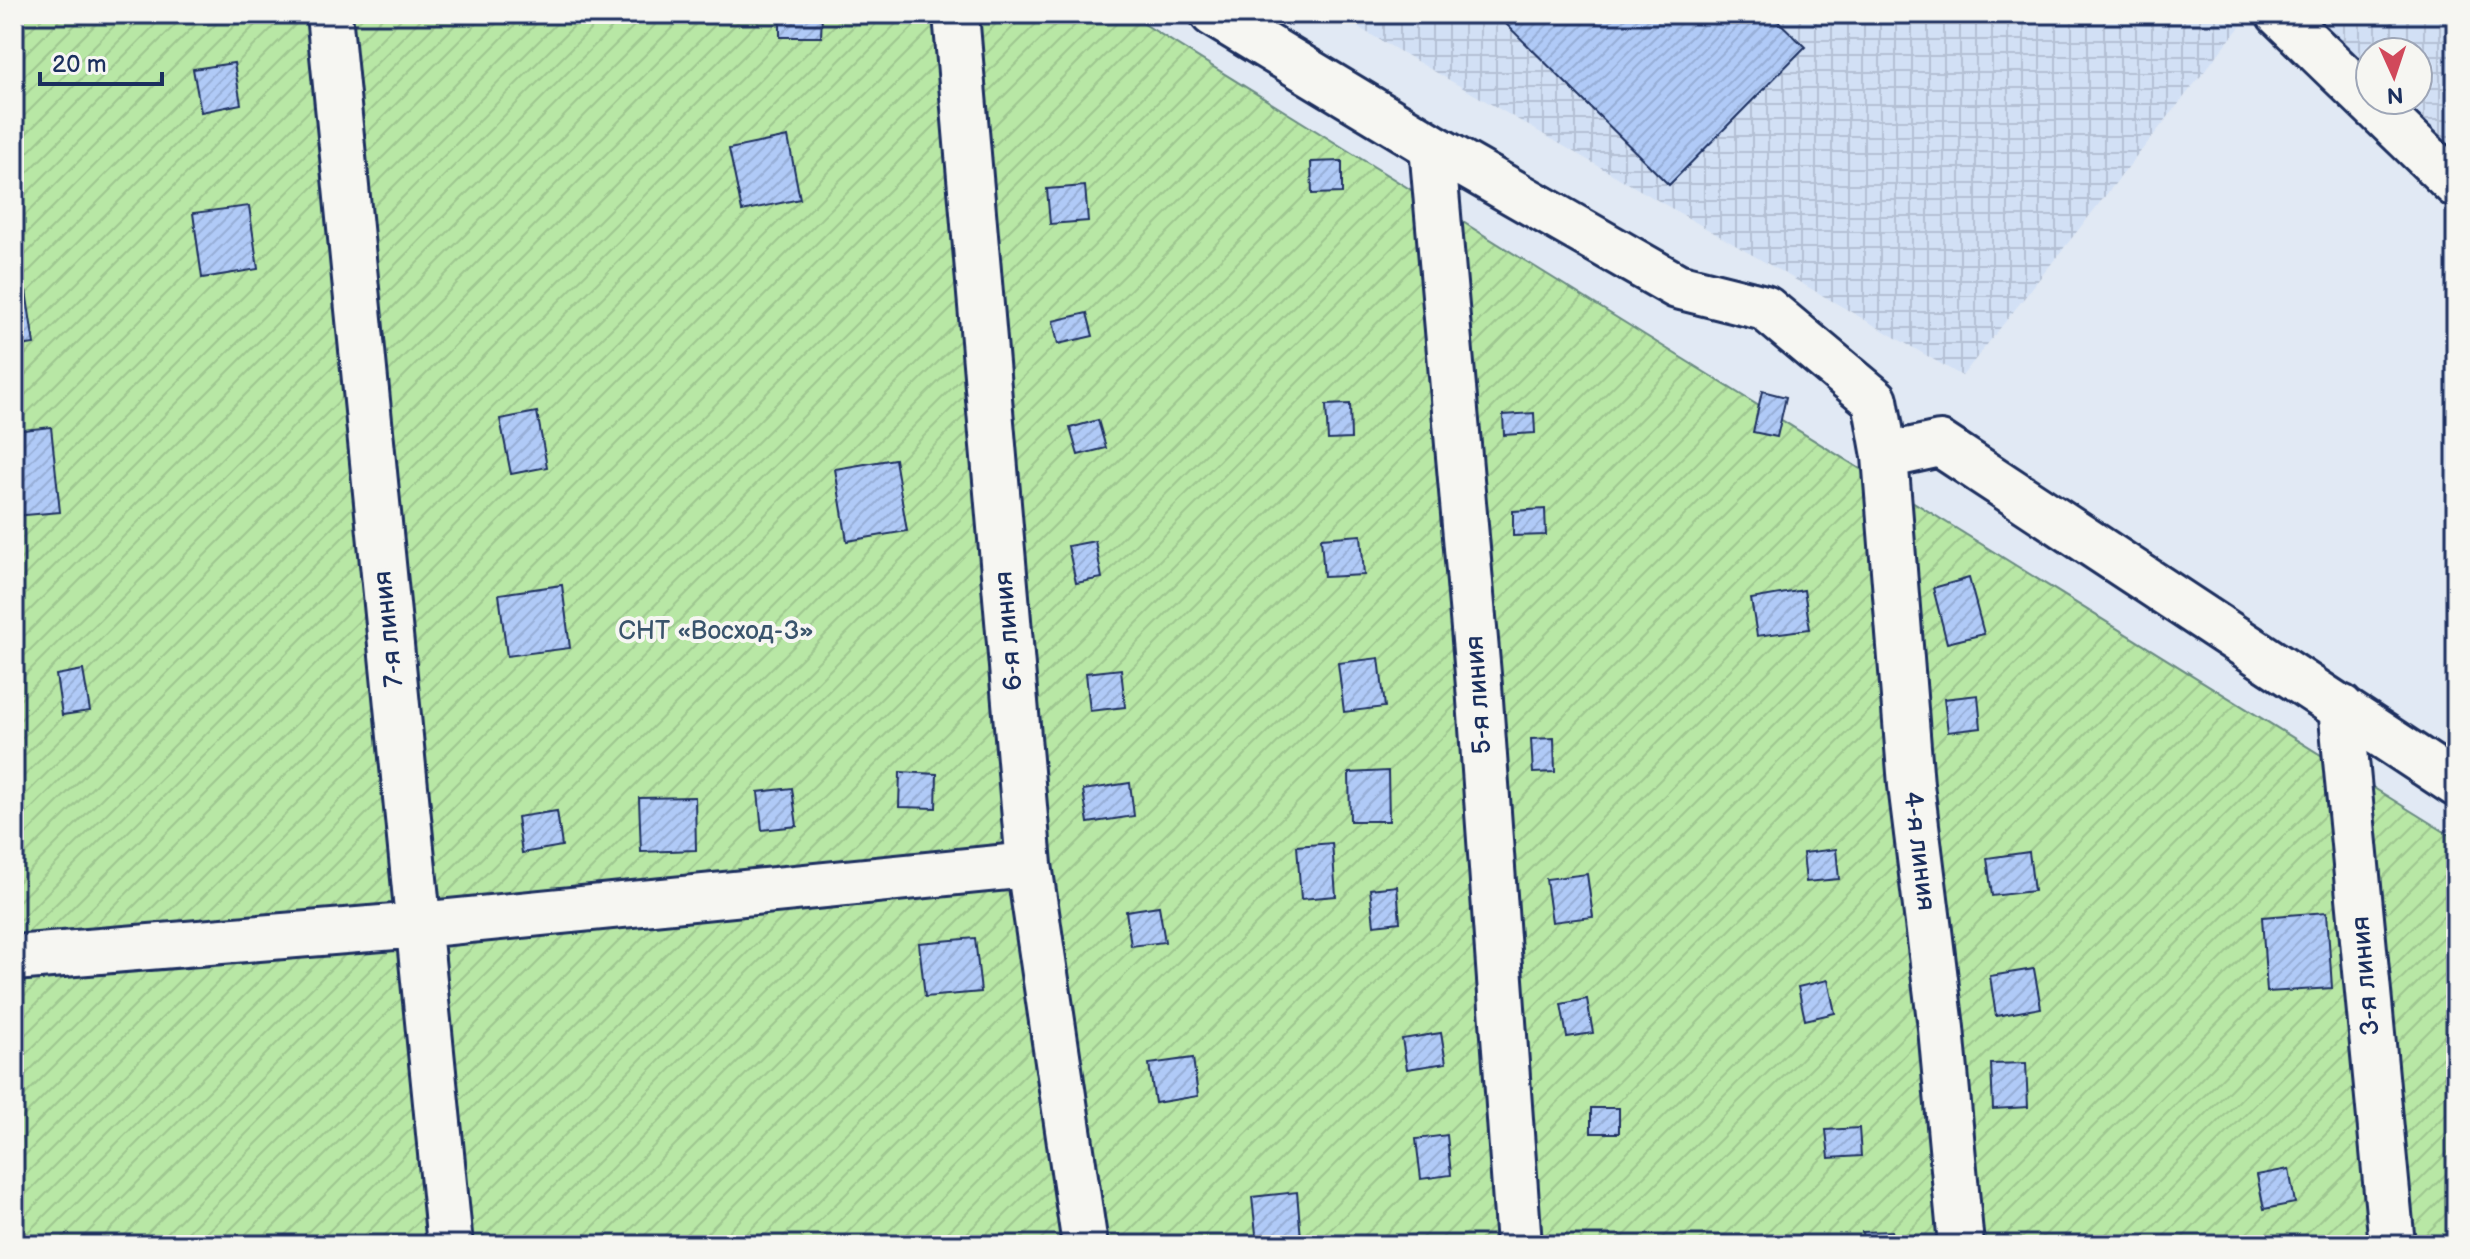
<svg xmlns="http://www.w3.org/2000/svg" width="2470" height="1259" font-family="'Balsamiq Sans',sans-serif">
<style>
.industrial{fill:url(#industrial-grid);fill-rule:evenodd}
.garden{fill:url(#garden-furrows);stroke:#6a8b82;stroke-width:2}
.building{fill:url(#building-hatch);stroke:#1b2f5e;stroke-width:2}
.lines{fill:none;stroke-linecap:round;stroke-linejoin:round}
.minor-casing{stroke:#1b2f5e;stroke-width:50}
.minor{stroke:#f6f6f2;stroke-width:44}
.labels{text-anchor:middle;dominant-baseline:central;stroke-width:8;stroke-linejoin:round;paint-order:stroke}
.street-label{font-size:26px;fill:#1b2f5e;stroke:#f6f6f2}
.park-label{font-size:26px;fill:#3a546c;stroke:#f6f6f2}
</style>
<defs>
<pattern id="industrial-grid" width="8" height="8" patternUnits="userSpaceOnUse" patternTransform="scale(2)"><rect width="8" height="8" fill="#d2e0f5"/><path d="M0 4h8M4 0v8" fill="none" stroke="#b4c0d4"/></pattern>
<pattern id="garden-furrows" width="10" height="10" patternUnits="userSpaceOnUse" patternTransform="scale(2)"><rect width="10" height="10" fill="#b8e7a5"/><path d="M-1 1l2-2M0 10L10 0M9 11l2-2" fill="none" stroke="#9ec690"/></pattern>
<pattern id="building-hatch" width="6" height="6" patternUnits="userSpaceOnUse" patternTransform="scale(2)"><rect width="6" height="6" fill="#b0caf7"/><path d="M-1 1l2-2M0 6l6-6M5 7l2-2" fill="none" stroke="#97aed6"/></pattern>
</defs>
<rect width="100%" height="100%" fill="#e1e9f4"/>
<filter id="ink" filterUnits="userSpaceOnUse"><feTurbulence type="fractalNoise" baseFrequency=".0125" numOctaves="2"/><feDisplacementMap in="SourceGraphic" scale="16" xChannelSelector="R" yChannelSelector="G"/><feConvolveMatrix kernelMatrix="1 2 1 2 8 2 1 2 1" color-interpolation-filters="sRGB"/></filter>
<g filter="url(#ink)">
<!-- industrial -->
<path class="industrial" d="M1335,14H2250L1962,376Z
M2270,14H2456V188ZM2370,52H2418V100H2370Z"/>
<!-- garden -->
<path class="garden" d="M14,14H1128L2456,839V1245H14Z"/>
<!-- building -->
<path class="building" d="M780,14H822L821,37H780Z
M1496,14H1771L1805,47L1669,185Z
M234,63L241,104L201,112L193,69Z
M788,137L800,199L742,211L729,149Z
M1342,161V193L1312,194L1311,162Z
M1085,186L1088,221L1050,224L1047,189Z
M249,206L258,269L202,278L193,213Z
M26,291L34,344L14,347V293Z
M1087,313L1093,336L1058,344L1053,321Z
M1762,391L1786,397L1777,437L1753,432Z
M1350,404L1351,439L1328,440L1326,405Z
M537,412L547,467L511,474L500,419Z
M1534,413L1535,433L1504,435L1503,415Z
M1098,420L1106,448L1078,455L1070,428Z
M51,427L60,512L14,516V431Z
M895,459L907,531L847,541L835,469Z
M1545,509L1546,535L1513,536V511Z
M1361,535L1364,575L1324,577L1321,538Z
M1095,541L1102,578L1076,583L1068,546Z
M1969,578L1984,634L1947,643L1933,588Z
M562,585L570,648L507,656L499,594Z
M1804,590L1810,629L1757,636L1751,599Z
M1379,658L1385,707L1344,712L1338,663Z
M1121,669L1125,707L1090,711L1086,673Z
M83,670L90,711L62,715L56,675Z
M1978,695L1981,728L1948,732L1944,699Z
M1554,738L1555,772L1533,773L1531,739Z
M1388,771L1389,821H1350L1349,773Z
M900,772L937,774L936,808L899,807Z
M1130,783L1134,816L1088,823L1083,790Z
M792,788L797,826L762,830L758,792Z
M695,797L696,850L641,852L639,798Z
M557,811L562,846L522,853L517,817Z
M1332,843L1336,896L1301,899L1297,846Z
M1836,849L1839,879L1806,882L1803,853Z
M2029,852L2034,891L1992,896L1987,858Z
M1587,874L1593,917L1552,922L1546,879Z
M1397,886L1400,922L1374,925L1370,889Z
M1159,906L1165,942L1131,946L1126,911Z
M2327,912L2332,988L2267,992L2262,917Z
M975,938L981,992L925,997L919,943Z
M2034,969L2041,1008L1996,1016L1990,976Z
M1828,980L1835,1013L1805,1020L1798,987Z
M1587,999L1593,1033L1567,1037L1561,1004Z
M1441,1033L1446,1063L1407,1069L1402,1039Z
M1193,1058L1198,1096L1155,1103L1149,1064Z
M2026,1063L2028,1107L1993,1109L1991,1064Z
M1591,1108H1619V1133H1591Z
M1859,1128L1861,1156L1829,1158L1826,1130Z
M1447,1135L1451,1175L1421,1179L1416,1139Z
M2289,1169L2295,1203L2264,1209L2257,1175Z
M2456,1172V1219H2455L2448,1173Z
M1297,1192L1301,1238L1257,1243L1252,1197Z
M1892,1231L1893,1245H1863L1862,1232Z"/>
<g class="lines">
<defs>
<path id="minor" d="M329,14L450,1245
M956,14L1029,865L1085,1245
M1213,14L1432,146L1677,286L1765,308L1875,400L1885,456L1940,444L2456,784
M2279,14L2456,185
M1432,146L1479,686L1519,1245
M1885,456L1911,785L1941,1028L1961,1245
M2341,707L2392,1245
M14,958L419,925L1029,865"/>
</defs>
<!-- minor casing -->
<use href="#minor" class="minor-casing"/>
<!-- minor -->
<use href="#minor" class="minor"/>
</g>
</g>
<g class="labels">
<!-- street labels -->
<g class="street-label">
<text transform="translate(389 629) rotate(-96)">7-я линия</text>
<text transform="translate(1009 631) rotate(-95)">6-я линия</text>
<text transform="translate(1479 695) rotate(-94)">5-я линия</text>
<text transform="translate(1919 851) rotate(83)">4-я линия</text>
<text transform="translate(2366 976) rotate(-95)">3-я линия</text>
</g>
<!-- park labels -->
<g class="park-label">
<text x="716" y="631">СНТ «Восход-3»</text>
</g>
</g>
<!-- margin -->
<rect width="2470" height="1259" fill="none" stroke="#f6f6f2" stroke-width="48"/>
<rect x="24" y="24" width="2422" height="1211" fill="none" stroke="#1b2f5e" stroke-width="3" filter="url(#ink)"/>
<!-- north arrow -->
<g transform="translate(2394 76) rotate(177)"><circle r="38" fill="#f6f6f2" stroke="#9ea6b7" stroke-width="2"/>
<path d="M0-6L14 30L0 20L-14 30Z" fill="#d1495b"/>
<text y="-12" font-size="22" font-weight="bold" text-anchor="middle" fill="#1b2f5e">N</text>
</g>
<!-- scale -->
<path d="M40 72v12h122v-12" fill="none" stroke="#1b2f5e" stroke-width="4"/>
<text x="52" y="72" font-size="24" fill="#1b2f5e" stroke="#f6f6f2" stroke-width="6" paint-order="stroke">20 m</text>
</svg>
